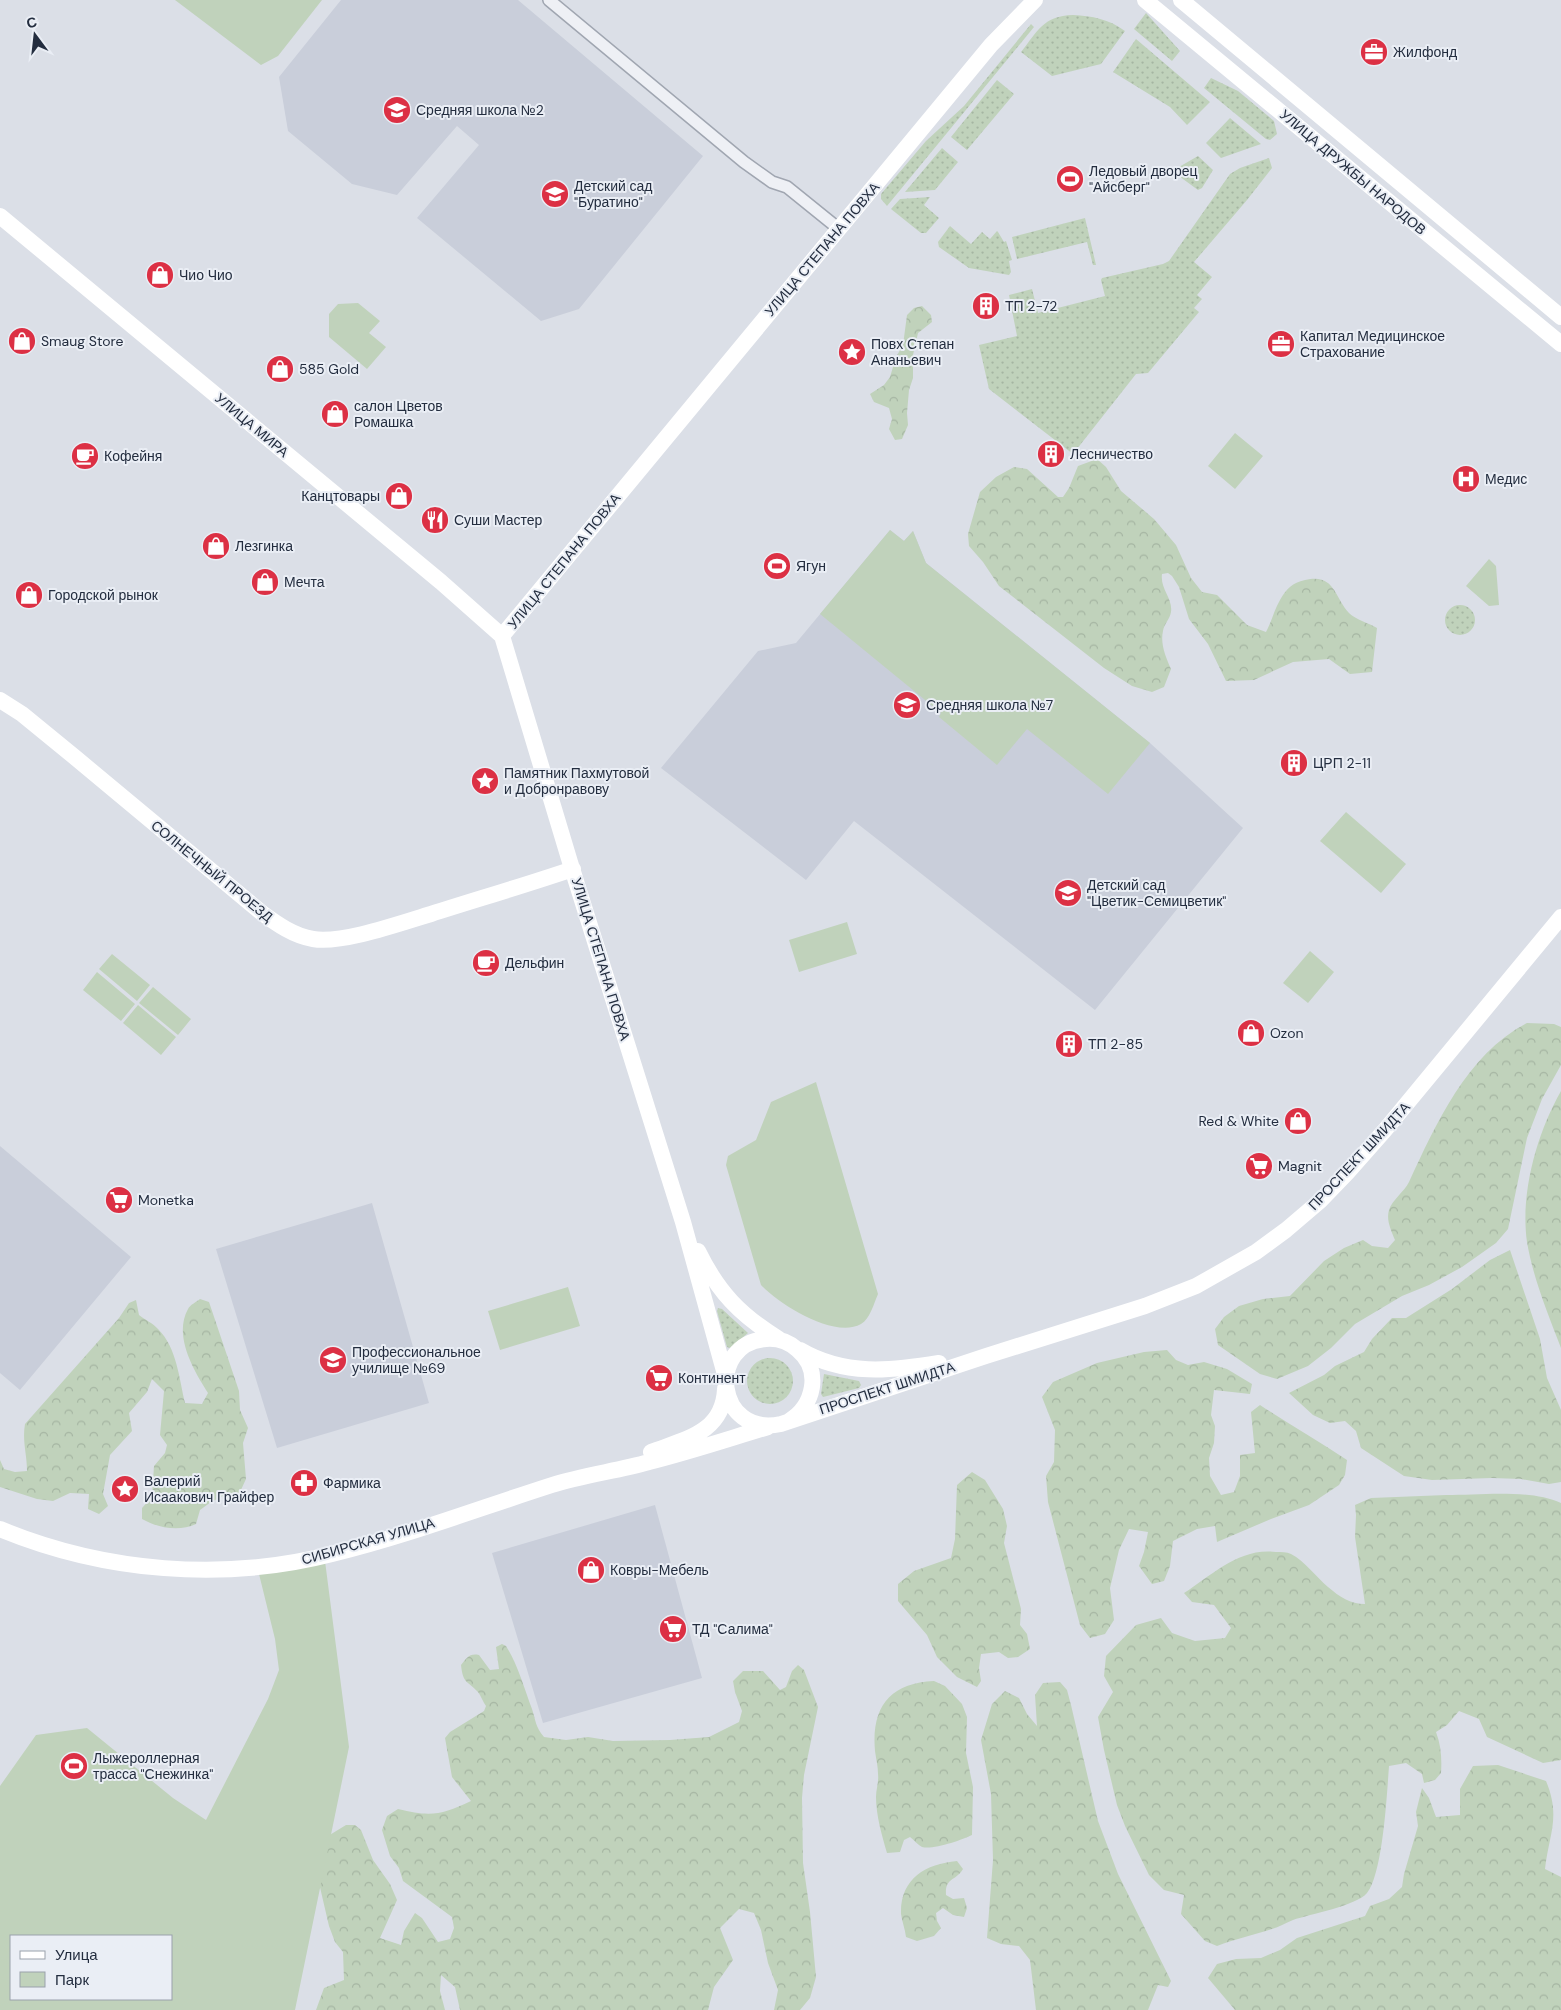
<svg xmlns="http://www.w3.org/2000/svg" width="1561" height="2010" font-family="'DM Sans',sans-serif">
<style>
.built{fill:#c9ceda}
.grass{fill:url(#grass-dots)}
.forest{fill:url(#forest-crowns)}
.park{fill:#c0d2bb;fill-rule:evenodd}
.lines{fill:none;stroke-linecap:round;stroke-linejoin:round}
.street-casing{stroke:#a0a6b1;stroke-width:14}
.street{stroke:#eef0f5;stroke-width:11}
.secondary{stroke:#fff;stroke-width:16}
.labels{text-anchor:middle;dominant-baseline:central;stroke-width:4;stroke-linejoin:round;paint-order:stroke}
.poi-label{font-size:14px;fill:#232d3f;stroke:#eaeef5;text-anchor:start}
.street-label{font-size:14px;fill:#232d3f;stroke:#eaeef5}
</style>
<defs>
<pattern id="grass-dots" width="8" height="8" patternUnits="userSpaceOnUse" patternTransform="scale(1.25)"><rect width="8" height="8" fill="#c0d2bb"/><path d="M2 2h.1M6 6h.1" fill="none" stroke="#a5b5a2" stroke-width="1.8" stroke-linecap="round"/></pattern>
<pattern id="forest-crowns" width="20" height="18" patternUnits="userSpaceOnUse" patternTransform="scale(1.25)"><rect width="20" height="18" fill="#c0d2bb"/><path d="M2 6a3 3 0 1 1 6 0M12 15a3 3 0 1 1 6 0" fill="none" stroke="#a5b5a2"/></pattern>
</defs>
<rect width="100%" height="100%" fill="#dbdfe7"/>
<!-- built -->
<path class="built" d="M341,0H518L703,156L579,309L541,321L417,218L479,145L457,126L397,195L352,184L288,131L279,77Z
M890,530L904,541L913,531L926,563L1150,743L1243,828L1095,1010L854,821L806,880L661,768L758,651L796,643Z
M0,1146L131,1257L20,1390L0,1373Z
M372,1203L429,1403L277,1448L216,1249Z
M655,1505L702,1678L543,1723L492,1553Z"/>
<!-- grass -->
<path class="grass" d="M1146,13L1180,51L1172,61L1134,29Z
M1073,15C1092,16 1109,19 1125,31L1101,64L1052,76L1021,52C1038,31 1043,16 1073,15Z
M1031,24L1034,27L887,206L881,199V194L926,141L964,106Z
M1136,39L1210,102L1187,125L1170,107L1113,72Z
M1211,78L1238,91L1274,121L1277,134L1270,140L1266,139L1204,88Z
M997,80L1014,94L967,150L951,137Z
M1230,118L1261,144L1221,158L1206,143Z
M942,148L958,162L935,190L905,192Z
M1198,156L1213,170L1202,188L1198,190L1172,171Z
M1269,158L1272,168L1247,200L1194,262L1212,277L1197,295L1202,299L1194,308L1199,312L1148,373L1136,374L1073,454L989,389L979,345L1017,336L1009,295L1032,289L1038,313L1105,296L1101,280L1102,278L1163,264L1169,261L1230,174L1240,168Z
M930,197L924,205L939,218L926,233H921L891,209L900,199Z
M1085,218L1096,265H1093L1087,242L1017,259L1012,237Z
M950,226L971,244L982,232L990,239L997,231L998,232L1004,242L1006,241L1012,260L1009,261L1011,272L1009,275L969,268L939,247L938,242Z
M1445 620a15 15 0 1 1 30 0a15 15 0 1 1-30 0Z
M718,1308L722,1309L748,1333L730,1348L727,1347L717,1311Z
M747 1381a23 23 0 1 1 46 0a23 23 0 1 1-46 0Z
M824,1374L859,1381L861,1385L859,1388L823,1397L821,1394Z"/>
<!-- forest -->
<path class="forest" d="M922,306L931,315L932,322L918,333L913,355V378L909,390L907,413L908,425L902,439L895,440L889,429L892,419L889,408L874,402L870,394L884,385L890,377L896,357L903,345L907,315L914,308Z
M1097,459L1106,467L1121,491L1154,519L1176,545L1191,578L1202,592L1217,595L1247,625L1266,632C1272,621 1274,610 1280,600C1287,588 1292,583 1305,580C1335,573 1334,597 1349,613C1356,620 1369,623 1377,628L1372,672L1350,674L1329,659L1293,662L1254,680L1226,681L1208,644L1189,619L1179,587L1172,576L1168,573L1162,574C1160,589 1173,598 1171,612C1170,619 1164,624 1163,631C1160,644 1166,658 1171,669L1164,687L1152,692L1132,686L1104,668L999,586L983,562L969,546L968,534L980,492L996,477L1014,467L1027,469L1058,497H1063L1069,488L1078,466Z
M1527,1023L1554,1024L1561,1027V1065L1542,1099L1527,1138L1508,1229L1496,1243L1462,1267L1429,1285L1402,1296L1355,1324L1331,1348L1308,1366L1277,1379L1260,1374L1218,1345L1215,1329L1224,1317L1239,1306L1263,1299L1290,1296L1324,1261L1344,1248L1363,1240L1372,1246L1388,1248L1395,1240C1391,1230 1386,1220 1389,1210C1392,1200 1404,1192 1409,1182C1436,1124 1467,1054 1527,1023Z
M1561,1091V1348C1548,1314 1533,1278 1527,1242C1520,1193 1537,1133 1561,1091Z
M1510,1250L1540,1339L1547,1378L1561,1410V1482L1549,1484L1521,1479L1492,1478L1432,1480L1404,1476L1361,1448L1356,1431L1345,1421L1330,1423L1313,1415L1289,1393L1324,1375L1335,1366L1364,1352L1372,1339L1392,1318H1406L1452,1289L1490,1260Z
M200,1299L209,1302L239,1391L240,1410L248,1428L243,1443L246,1479L240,1492L230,1497L223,1496L211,1502L200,1510L196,1524C179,1532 158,1528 142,1519V1508L152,1497L154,1466L165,1453L167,1445L160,1435L164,1391L152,1379L147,1392L129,1413L132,1431L110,1455L103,1494L108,1506L99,1514L88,1509L89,1494L70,1493L53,1501L37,1499L0,1487V1460L4,1469L15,1472L27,1471C27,1454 22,1441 25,1424L119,1318L129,1303L136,1300L139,1315C145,1320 153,1323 158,1329C177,1348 179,1378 185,1403L202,1404L208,1393C194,1371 173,1336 188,1309C190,1305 196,1302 200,1299Z
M1167,1350L1176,1360L1188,1365L1204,1362L1227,1369L1252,1384L1250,1394L1214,1390L1211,1415L1215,1426L1214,1443L1209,1458L1210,1476L1221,1495L1234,1492L1240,1476V1455L1255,1453L1251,1412L1260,1405C1289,1424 1319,1441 1347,1460L1345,1475L1339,1485L1309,1505L1271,1519L1217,1542L1215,1526L1197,1529L1173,1541L1170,1566L1164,1581L1152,1584L1139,1566L1144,1552L1148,1532L1129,1529L1119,1550L1110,1588L1114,1620L1105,1634L1090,1638L1080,1625L1048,1502L1046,1476L1054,1462L1055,1430L1042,1397L1053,1382L1097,1363L1144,1352Z
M972,1472L985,1480L1003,1509L1007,1526L1004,1543L1021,1609L1020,1625L1027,1634L1030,1649L1018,1657L1008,1658L999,1652L981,1654L979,1668L981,1681L977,1687L957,1677L937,1657L927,1635L898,1601V1584L914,1571L951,1558L955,1539L957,1485Z
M1446,1495C1481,1495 1530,1489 1561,1503V1760L1543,1763L1487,1737L1479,1719L1459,1711L1447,1725L1436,1732C1441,1745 1442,1759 1441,1773L1435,1780L1424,1783L1422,1774L1406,1763L1389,1766C1387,1793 1383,1873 1367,1893C1356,1906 1310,1914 1293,1920C1285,1923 1279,1927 1272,1929C1253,1935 1235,1939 1217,1946L1205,1941L1181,1914L1184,1895L1164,1890L1149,1875L1125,1826L1117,1805L1104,1750L1098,1717L1113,1692L1104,1676L1106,1656L1136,1625L1161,1618L1172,1633L1195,1641L1225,1638L1231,1628L1214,1605L1192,1602L1184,1593C1212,1575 1240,1547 1276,1552C1281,1552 1287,1552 1291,1554C1305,1561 1316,1577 1328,1587C1340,1597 1350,1604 1365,1604L1355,1537L1356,1515L1355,1505L1371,1498Z
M502,1644L506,1646C518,1665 524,1688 532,1709C536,1721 535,1726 544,1737L566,1740L588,1737L613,1741L670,1740L709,1737L739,1722L742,1711L735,1692L733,1681L743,1671H763L780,1690L786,1687L792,1671L798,1665L804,1670L818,1707L804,1775L802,1798L803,1863L810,1912L816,1977L810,1998L800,2010H774L778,1990L768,1963L761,1930L754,1913L739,1909L720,1928L733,1960L714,1987L708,2010H460L455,1987L441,1975L440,1991L445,2010H316L324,1988L344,1980L343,1952L335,1942L329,1926L319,1883L328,1836L346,1825H355L361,1830L373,1860L390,1884L397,1900L380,1938L401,1945L404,1931L415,1913L422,1918L438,1942L450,1939L454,1928L452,1917L403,1881L399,1868L390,1856L382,1830L387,1816L398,1809C430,1817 442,1815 471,1801L452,1777L445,1738L450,1732L484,1711L486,1706C483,1702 481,1696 478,1692C467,1680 463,1684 461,1665C467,1658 469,1653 479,1655L490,1670L499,1669L496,1647Z
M934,1681L945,1686L962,1704L967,1717L966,1753L973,1787L972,1835C962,1840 933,1850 922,1847C918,1845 914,1840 910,1837L904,1840L900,1852L887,1853C882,1836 876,1815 876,1797C876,1789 879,1782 878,1774C878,1766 876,1759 875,1751C871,1707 890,1683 934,1681Z
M1060,1682L1067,1690L1071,1705L1098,1821L1118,1874L1171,1981L1168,1987L1158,1985L1148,2010H1036L1030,1960L1019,1946L1001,1944L987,1938L993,1860L991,1794L981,1740L992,1704L1005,1691L1019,1698L1027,1714L1037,1726L1035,1695L1043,1683Z
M1498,1765L1546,1781C1561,1817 1549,1834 1545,1869L1561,1877V2010H1235L1208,1978L1217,1964L1236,1959L1261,1958L1280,1950L1297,1938L1365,1916L1370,1906L1389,1899L1402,1887L1404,1874L1418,1826L1416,1812L1422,1788L1429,1798L1436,1817L1460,1815V1789L1473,1766Z
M957,1861L963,1869C955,1882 945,1877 946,1895L953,1899L964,1898L967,1908L964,1917L953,1915L943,1908L936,1913L937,1921L941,1928L934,1936L917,1941L906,1937C905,1929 902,1921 901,1914C900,1879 925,1864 957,1861Z"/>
<!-- park -->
<path class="park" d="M175,0H322L278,56L261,65Z
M358,303L380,321L369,333L386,347L367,369L329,337V314L338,304Z
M1235,433L1263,456L1235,489L1208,466Z
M890,530L904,541L913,531L926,563L1150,743L1108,794L1027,729L997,765L939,717L941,713L820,614Z
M1489,559L1496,566L1499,605L1489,606L1466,586Z
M1346,812L1406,864L1381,893L1320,841Z
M847,922L857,954L799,972L789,940Z
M1310,951L1334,972L1308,1003L1283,983Z
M112,954L150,985L137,1001L99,969Z
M97,972L135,1004L121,1021L83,990Z
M153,987L191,1019L178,1035L139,1003Z
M138,1005L176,1037L161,1055L123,1023Z
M816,1082L878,1294C874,1303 870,1319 861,1324C834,1339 780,1305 761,1285L726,1165L728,1156L756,1140L771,1102Z
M568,1287L580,1326L500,1350L488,1311Z
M325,1561L349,1747L295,2010H0V1786L36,1735L87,1728L173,1798L206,1820L268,1699L279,1670L275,1639L259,1574ZM11,1936H171V1999H11Z"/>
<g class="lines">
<defs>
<path id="street" d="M549,0L744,162L772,182L787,187L839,229"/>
</defs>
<!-- street casing -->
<use href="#street" class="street-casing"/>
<!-- street -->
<use href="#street" class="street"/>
<!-- secondary -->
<path class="secondary" d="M1145,0L1561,344
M1181,0L1561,317
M0,216L441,582L502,636L570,862L683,1222L726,1378
M502,636L991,45L1035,0
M0,700L22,714L77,759L262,913C277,924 294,936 313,939C342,944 401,923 431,914C478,899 526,885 573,869
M698,1251C718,1292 740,1315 779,1339
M800,1350C844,1376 891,1371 939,1363
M789,1421C814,1406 822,1370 798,1350C789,1342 778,1338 766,1339C706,1343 716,1438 781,1424L986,1356L1145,1306L1196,1286L1256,1252L1286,1230L1320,1201L1347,1173L1385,1130L1561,917
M651,1452C685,1439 723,1433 725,1389
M0,1529C104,1572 223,1582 332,1554C406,1536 480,1508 552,1485C584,1475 617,1471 649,1462C689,1452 728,1439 768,1427"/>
</g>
<!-- icons -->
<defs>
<symbol id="office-disc" viewBox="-11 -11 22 22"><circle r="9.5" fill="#dc3044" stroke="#eaeef5"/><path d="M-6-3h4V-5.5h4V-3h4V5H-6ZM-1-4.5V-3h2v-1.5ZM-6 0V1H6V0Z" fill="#fff"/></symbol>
<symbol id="school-disc" viewBox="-11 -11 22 22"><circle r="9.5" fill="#dc3044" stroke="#eaeef5"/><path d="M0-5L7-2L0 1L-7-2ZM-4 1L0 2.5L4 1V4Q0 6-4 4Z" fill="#fff"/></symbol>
<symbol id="stadium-disc" viewBox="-11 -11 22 22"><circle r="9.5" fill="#dc3044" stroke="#eaeef5"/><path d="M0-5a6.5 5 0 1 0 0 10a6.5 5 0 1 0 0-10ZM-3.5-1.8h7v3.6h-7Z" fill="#fff"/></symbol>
<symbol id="shop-disc" viewBox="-11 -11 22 22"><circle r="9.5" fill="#dc3044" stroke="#eaeef5"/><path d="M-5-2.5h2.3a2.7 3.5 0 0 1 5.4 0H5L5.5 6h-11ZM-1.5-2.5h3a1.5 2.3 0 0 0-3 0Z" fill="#fff"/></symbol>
<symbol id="building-disc" viewBox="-11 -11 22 22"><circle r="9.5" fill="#dc3044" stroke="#eaeef5"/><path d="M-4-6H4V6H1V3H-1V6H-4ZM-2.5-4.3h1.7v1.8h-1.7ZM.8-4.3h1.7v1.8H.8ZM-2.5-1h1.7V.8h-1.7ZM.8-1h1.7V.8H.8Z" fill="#fff"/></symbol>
<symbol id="sight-disc" viewBox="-11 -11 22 22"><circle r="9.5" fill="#dc3044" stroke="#eaeef5"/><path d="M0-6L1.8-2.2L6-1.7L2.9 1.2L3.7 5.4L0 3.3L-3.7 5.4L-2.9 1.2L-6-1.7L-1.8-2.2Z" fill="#fff"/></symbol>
<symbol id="cafe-disc" viewBox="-11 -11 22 22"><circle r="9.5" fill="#dc3044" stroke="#eaeef5"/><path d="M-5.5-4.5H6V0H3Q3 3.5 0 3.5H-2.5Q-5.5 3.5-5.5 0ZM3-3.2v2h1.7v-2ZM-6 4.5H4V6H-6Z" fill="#fff"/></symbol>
<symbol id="hospital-disc" viewBox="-11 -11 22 22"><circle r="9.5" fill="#dc3044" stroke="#eaeef5"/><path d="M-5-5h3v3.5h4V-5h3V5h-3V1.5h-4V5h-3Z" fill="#fff"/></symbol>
<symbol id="restaurant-disc" viewBox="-11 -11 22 22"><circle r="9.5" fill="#dc3044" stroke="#eaeef5"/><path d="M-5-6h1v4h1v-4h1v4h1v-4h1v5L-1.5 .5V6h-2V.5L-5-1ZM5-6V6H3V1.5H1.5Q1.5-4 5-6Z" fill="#fff"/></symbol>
<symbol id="supermarket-disc" viewBox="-11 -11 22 22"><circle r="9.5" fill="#dc3044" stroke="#eaeef5"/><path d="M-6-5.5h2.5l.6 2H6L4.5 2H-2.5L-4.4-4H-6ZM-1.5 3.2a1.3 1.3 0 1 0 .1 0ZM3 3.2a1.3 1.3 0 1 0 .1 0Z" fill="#fff"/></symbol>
<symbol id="university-disc" viewBox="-11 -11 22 22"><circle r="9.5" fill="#dc3044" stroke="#eaeef5"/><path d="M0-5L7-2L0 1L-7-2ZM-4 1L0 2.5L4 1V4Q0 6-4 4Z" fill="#fff"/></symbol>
<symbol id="pharmacy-disc" viewBox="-11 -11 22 22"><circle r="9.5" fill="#dc3044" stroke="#eaeef5"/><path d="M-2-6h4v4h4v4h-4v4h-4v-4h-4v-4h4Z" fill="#fff"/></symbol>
</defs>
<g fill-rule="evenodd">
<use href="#office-disc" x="1358" y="36" width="32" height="32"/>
<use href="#school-disc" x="381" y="94" width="32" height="32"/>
<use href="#stadium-disc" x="1054" y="163" width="32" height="32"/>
<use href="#school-disc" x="539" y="178" width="32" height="32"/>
<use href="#shop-disc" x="144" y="259" width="32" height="32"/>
<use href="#building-disc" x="970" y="290" width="32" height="32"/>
<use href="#shop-disc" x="6" y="325" width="32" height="32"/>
<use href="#office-disc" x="1265" y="328" width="32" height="32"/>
<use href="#sight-disc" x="836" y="336" width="32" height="32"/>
<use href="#shop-disc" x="264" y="353" width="32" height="32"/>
<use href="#shop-disc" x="319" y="398" width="32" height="32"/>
<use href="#building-disc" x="1035" y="438" width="32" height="32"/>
<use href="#cafe-disc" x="69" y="440" width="32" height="32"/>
<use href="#hospital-disc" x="1450" y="463" width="32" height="32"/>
<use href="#shop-disc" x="383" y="480" width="32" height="32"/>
<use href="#restaurant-disc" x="419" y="504" width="32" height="32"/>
<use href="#shop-disc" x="200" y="530" width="32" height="32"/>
<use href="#stadium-disc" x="761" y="550" width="32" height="32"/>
<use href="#shop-disc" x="249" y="566" width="32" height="32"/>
<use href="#shop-disc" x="13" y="579" width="32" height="32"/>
<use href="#school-disc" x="891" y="689" width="32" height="32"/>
<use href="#building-disc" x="1278" y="747" width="32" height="32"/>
<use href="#sight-disc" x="469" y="765" width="32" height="32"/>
<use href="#school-disc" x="1052" y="877" width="32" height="32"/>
<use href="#cafe-disc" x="470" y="947" width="32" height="32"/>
<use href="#shop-disc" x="1235" y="1017" width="32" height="32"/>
<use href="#building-disc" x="1053" y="1028" width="32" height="32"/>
<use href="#shop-disc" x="1282" y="1105" width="32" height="32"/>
<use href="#supermarket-disc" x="1243" y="1150" width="32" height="32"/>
<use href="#supermarket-disc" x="103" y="1184" width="32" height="32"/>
<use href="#university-disc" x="317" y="1344" width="32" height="32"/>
<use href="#supermarket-disc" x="643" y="1362" width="32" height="32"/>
<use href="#pharmacy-disc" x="288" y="1467" width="32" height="32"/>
<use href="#sight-disc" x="109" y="1473" width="32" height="32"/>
<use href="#shop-disc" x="575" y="1554" width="32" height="32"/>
<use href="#supermarket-disc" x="657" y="1613" width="32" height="32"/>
<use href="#stadium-disc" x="58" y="1750" width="32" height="32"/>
</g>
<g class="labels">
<!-- poi labels -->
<g class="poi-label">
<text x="1393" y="52">Жилфонд</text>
<text x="416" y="110">Средняя школа №2</text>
<text x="1089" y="171">Ледовый дворец<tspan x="1089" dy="16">"Айсберг"</tspan></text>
<text x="574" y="186">Детский сад<tspan x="574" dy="16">"Буратино"</tspan></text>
<text x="179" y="275">Чио Чио</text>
<text x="1005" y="306">ТП 2-72</text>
<text x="1300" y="336">Капитал Медицинское<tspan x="1300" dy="16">Страхование</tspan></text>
<text x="41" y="341">Smaug Store</text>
<text x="871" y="344">Повх Степан<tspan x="871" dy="16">Ананьевич</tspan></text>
<text x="299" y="369">585 Gold</text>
<text x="354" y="406">салон Цветов<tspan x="354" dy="16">Ромашка</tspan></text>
<text x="1070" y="454">Лесничество</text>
<text x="104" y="456">Кофейня</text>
<text x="1485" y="479">Медис</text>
<text x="380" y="496" text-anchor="end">Канцтовары</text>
<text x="454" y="520">Суши Мастер</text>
<text x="235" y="546">Лезгинка</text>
<text x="796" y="566">Ягун</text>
<text x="284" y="582">Мечта</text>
<text x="48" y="595">Городской рынок</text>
<text x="926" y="705">Средняя школа №7</text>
<text x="1313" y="763">ЦРП 2-11</text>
<text x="504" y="773">Памятник Пахмутовой<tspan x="504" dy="16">и Добронравову</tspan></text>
<text x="1087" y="885">Детский сад<tspan x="1087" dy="16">"Цветик-Семицветик"</tspan></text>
<text x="505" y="963">Дельфин</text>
<text x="1270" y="1033">Ozon</text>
<text x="1088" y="1044">ТП 2-85</text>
<text x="1279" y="1121" text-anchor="end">Red &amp; White</text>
<text x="1278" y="1166">Magnit</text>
<text x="138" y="1200">Monetka</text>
<text x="352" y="1352">Профессиональное<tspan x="352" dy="16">училище №69</tspan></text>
<text x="678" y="1378">Континент</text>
<text x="144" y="1481">Валерий<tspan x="144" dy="16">Исаакович Грайфер</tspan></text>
<text x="323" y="1483">Фармика</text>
<text x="610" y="1570">Ковры-Мебель</text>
<text x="692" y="1629">ТД "Салима"</text>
<text x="93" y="1758">Лыжероллерная<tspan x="93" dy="16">трасса "Снежинка"</tspan></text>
</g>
<!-- street labels -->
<g class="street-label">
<text transform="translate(1353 172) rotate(40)">УЛИЦА ДРУЖБЫ НАРОДОВ</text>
<text transform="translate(822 249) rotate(-50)">УЛИЦА СТЕПАНА ПОВХА</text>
<text transform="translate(252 425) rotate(40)">УЛИЦА МИРА</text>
<text transform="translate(564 561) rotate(-51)">УЛИЦА СТЕПАНА ПОВХА</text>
<text transform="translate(212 871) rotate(39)">СОЛНЕЧНЫЙ ПРОЕЗД</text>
<text transform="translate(601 959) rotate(73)">УЛИЦА СТЕПАНА ПОВХА</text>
<text transform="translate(1359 1156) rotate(-47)">ПРОСПЕКТ ШМИДТА</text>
<text transform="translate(887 1388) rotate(-18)">ПРОСПЕКТ ШМИДТА</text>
<text transform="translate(368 1541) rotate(-16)">СИБИРСКАЯ УЛИЦА</text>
</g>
</g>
<!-- legend -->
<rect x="10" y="1935" width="162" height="65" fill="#eaeef5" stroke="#9aa1ac"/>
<rect x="20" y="1951" width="25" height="8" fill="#ffffff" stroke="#9aa1ac"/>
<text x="55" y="1960" font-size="15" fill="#232d3f">Улица</text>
<rect x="20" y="1972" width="25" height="15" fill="#c0d2bb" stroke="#9aa1ac"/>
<text x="55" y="1985" font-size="15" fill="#232d3f">Парк</text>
<!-- north arrow -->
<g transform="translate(35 35) rotate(345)" stroke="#eaeef5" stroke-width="4" paint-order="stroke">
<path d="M0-4L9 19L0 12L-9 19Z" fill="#232d3f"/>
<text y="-8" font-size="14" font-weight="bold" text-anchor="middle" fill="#232d3f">С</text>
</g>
</svg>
